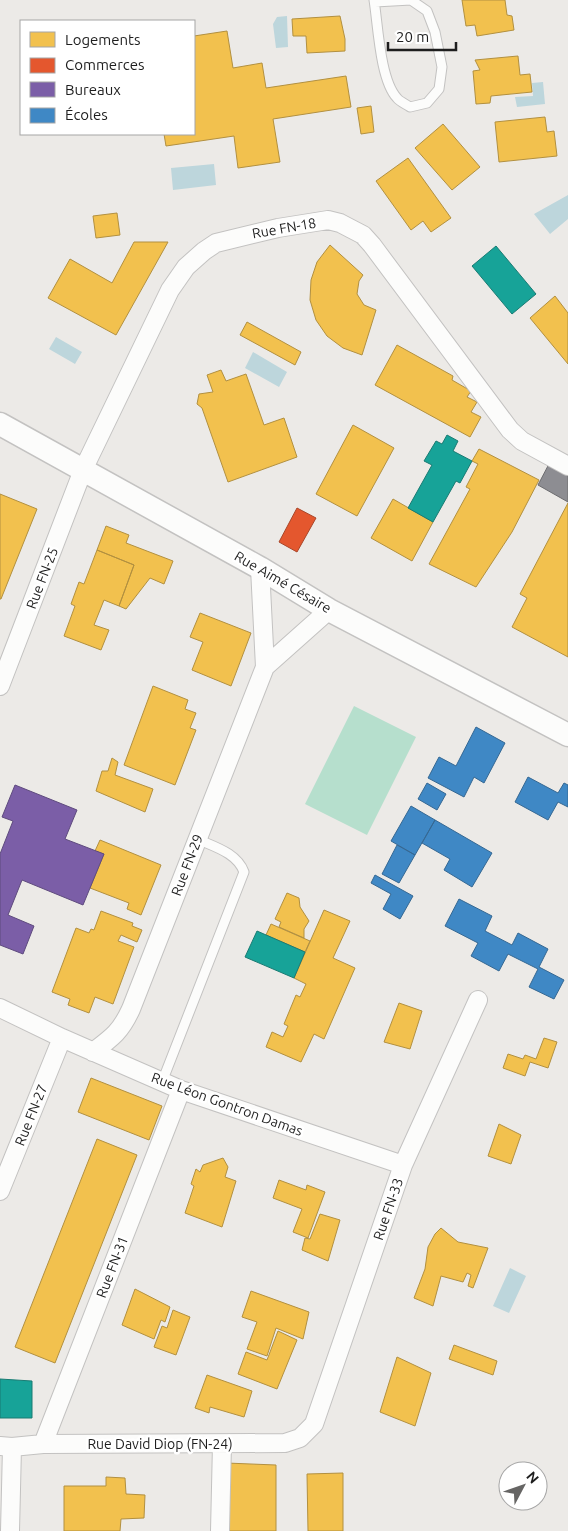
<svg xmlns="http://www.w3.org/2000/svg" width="568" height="1531" font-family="Ubuntu,sans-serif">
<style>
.pitch{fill:#b6dfcd}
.water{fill:#bdd6dc}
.homes{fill:#f2c14e;stroke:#b29040}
.shops{fill:#e4572e;stroke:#a94629}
.offices{fill:#7b5ea7;stroke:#5f4b7e}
.schools{fill:#3f88c5;stroke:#356893}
.public{fill:#17a398;stroke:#197b73}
.industry{fill:#8d8d92;stroke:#6c6c6f}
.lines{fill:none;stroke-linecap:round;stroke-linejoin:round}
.service-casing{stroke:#c3c2c1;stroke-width:11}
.minor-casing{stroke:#c3c2c1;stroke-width:20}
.tertiary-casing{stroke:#c3c2c1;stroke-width:25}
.service{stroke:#fcfcfb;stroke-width:9}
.minor{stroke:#fcfcfb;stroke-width:18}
.tertiary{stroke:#fcfcfb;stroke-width:22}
.labels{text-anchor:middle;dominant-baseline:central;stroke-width:5;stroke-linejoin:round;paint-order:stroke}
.street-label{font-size:14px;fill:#1e1e1e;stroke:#fff}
</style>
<rect width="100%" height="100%" fill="#eceae7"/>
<!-- pitch -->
<path class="pitch" d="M354,706L416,737L367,835L305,804Z"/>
<!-- water -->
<path class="water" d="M287,16L288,47L276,48L273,24L277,17Z
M543,82L545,104L517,107L515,97L533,96L532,83Z
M214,164L216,185L173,190L171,168Z
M568,195V219L550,234L534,214Z
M56,337L82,352L75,364L49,349Z
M253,352L287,372L279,387L245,368Z
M510,1268L526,1276L509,1313L493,1306Z"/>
<!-- homes -->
<path class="homes" d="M462,0H505L507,15L512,16L514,30L477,36L475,25L466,26Z
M340,16L345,39V51L307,53L306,36H293L292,19Z
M227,31L233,68L262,63L266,88L346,76L351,107L273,119L280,162L238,168L234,136L166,146L164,134H194V36Z
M518,56L520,75L530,74L532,92L491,96L490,103L476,104L473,71L480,70L475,60Z
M371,106L374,132L361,134L357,108Z
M545,117L547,132L554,131L557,156L499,162L495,122Z
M443,124L480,167L452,190L415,148Z
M408,158L451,218L431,232L423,221L411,230L376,181Z
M117,213L120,235L96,238L93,216Z
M134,242H168L116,335L48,298L70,259L112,283Z
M330,245L363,275L359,281L357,294L364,305L376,310L362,355L343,348L327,336L316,320L310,300L311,280L317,262Z
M555,296L568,313V364L530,318Z
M247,322L301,352L295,365L240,335Z
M397,345L453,376L452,380L471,391L467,397L477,402L471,412L481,417L470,437L375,385Z
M221,370L226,381L246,374L264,425L284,418L297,457L228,482L202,408L197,404L199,394L213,392L207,375Z
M353,425L394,448L357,516L316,494Z
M479,449L539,480L512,532L476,587L429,564L470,489L466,487L478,464L472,461Z
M0,494L37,509L1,599H0Z
M393,499L433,522L412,561L371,538Z
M568,503V657L512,627L527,598L520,594Z
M106,526L129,535L126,543L173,561L164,584L150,578L126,609L119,606L134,565L97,550Z
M97,550L134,565L119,606L104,600L94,625L109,630L101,650L64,636L75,606L71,604L79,582L84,584Z
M200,613L251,633L231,686L192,670L203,642L190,637Z
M153,686L188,700L185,709L196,713L190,728L196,730L175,785L124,765Z
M112,758L118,762L115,775L153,789L145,812L96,791L102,771H108Z
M100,840L161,865L141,915L127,909L129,903L90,888L104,854L95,851Z
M287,893L299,898L300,907L309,921L304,929V938L279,927L281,922L275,919Z
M324,910L350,921L333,958L355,968L324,1039L314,1034L301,1062L266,1047L272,1032L283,1037L288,1026L284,1024L296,995L300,997L306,984L294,978Z
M101,911L133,923L132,926L142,930L137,942L121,935L118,941L134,947L113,1004L95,997L89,1013L68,1005L70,999L52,992L76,928L89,933L91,929L94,930Z
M271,924L310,941L305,952L266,935Z
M399,1003L422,1011L410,1049L384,1042Z
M544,1038L557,1042L548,1068L530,1062L525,1076L503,1068L508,1054L523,1059L525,1055L536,1059Z
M91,1078L162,1106L149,1140L78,1112Z
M499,1124L521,1135L511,1164L488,1156Z
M97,1139L137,1155L55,1363L15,1347Z
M223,1158L228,1167L225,1177L236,1181L222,1227L185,1213L194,1186L191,1184L196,1169L200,1172L203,1165Z
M279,1180L306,1190L307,1185L325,1192L308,1238L293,1232L302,1209L273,1198Z
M320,1214L340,1220L328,1261L302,1250L305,1238L310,1239Z
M441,1228L458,1242L488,1248L473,1288L468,1286L471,1275L467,1273L463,1282L441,1276L433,1306L414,1298L425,1269L428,1247L435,1234Z
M135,1289L170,1307L165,1322L161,1320L154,1339L122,1325Z
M251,1291L309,1312L303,1339L276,1328L267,1356L247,1349L257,1322L242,1317Z
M173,1310L190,1317L176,1355L154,1347L162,1326L167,1328Z
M278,1331L297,1340L277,1389L238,1374L246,1352L267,1360Z
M454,1345L497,1361L493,1375L449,1359Z
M397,1357L431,1373L415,1426L380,1412Z
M207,1375L252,1391L244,1417L210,1407L209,1413L195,1408Z
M226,1463L276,1465V1531H226Z
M343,1473V1531H308L307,1474Z
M106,1477L125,1478L126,1494L145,1495L144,1518L121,1519L120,1531H64V1486H106Z"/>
<!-- shops -->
<path class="shops" d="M297,508L316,518L297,552L279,542Z"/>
<!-- offices -->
<path class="offices" d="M15,785L77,810L65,839L104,854L83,905L22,880L8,915L34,926L23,954L0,945V854L13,821L2,817Z"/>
<!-- schools -->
<path class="schools" d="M476,727L505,743L484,783L474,777L464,797L428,778L439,757L456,766Z
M528,777L558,793L564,783L568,785V807L558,802L548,820L515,802Z
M427,783L446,794L437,810L418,799Z
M411,806L435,820L415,855L391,841Z
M435,820L492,853L472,887L444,870L450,859L422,843Z
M397,845L415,855L399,883L382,874Z
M375,875L413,896L400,919L383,909L391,894L371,883Z
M459,899L492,916L485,931L512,945L518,933L548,949L539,967L564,980L554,999L529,987L538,969L508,954L499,971L471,956L478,943L445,926Z"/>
<!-- public -->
<path class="public" d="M496,246L536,294L512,314L472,266Z
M447,435L458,441L453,451L472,461L460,483L456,481L433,522L408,508L432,465L424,461L436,441L442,444Z
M257,931L305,952L294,978L245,957Z
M0,1379L32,1381V1418H0Z"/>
<!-- industry -->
<path class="industry" d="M550,462L568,471V502L538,485Z"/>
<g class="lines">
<defs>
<path id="service" d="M374,0C378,25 380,80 397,98C400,102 406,104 410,107L427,103L439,89L442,67L435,32L427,11L411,0L375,2
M162,1082L244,872C237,853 215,847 197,839"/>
<path id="minor" d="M265,667L329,610
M0,686L83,470L170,290L186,267L204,251L216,243L278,228L328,220L340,223L363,235L372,245L510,430L522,441L568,466
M0,1008L62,1038L181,1090L403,1165
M93,1052C113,1037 121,1031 131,1009L265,667L260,568
M0,1191L62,1038
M43,1444L181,1090
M0,1446L12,1447L43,1444L285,1443L300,1438L314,1424L403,1165L478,1000
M10,1531L12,1447
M220,1531L222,1444"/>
<path id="tertiary" d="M0,424L260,568L329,610L568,735"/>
</defs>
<!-- service casing -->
<use href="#service" class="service-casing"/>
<!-- minor casing -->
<use href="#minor" class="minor-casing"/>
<!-- tertiary casing -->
<use href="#tertiary" class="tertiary-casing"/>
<!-- service -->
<use href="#service" class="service"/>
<!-- minor -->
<use href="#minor" class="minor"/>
<!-- tertiary -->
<use href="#tertiary" class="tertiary"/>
</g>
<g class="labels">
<!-- street labels -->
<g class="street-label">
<text transform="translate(284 228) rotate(-10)">Rue FN-18</text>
<text transform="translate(42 578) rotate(-69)">Rue FN-25</text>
<text transform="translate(283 582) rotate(30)">Rue Aimé Césaire</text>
<text transform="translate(187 865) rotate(-69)">Rue FN-29</text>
<text transform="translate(227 1104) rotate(20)">Rue Léon Gontron Damas</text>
<text transform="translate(31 1115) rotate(-68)">Rue FN-27</text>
<text transform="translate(388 1209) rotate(-71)">Rue FN-33</text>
<text transform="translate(112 1267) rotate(-69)">Rue FN-31</text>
<text x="160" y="1444">Rue David Diop (FN-24)</text>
</g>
</g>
<!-- legend -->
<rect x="20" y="20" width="175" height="115" fill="#ffffff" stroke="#a5a5a5"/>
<rect x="30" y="32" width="25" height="15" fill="#f2c14e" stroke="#a5a5a5"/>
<text x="65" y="45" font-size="15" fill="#1e1e1e">Logements</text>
<rect x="30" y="58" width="25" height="15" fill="#e4572e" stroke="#a5a5a5"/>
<text x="65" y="70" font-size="15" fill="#1e1e1e">Commerces</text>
<rect x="30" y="82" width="25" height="15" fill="#7b5ea7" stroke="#a5a5a5"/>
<text x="65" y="95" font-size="15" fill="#1e1e1e">Bureaux</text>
<rect x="30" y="108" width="25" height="15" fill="#3f88c5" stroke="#a5a5a5"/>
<text x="65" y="120" font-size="15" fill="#1e1e1e">Écoles</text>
<!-- north arrow -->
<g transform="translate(523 1486) rotate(49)"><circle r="24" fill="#ffffff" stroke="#a5a5a5"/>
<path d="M0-4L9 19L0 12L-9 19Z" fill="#666564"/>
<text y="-8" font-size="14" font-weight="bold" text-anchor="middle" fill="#1e1e1e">N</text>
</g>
<!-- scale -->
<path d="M388 42v8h68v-8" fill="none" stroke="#1e1e1e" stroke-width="2.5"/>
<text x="396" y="42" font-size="15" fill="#1e1e1e" stroke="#ffffff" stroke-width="4" paint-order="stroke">20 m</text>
</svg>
